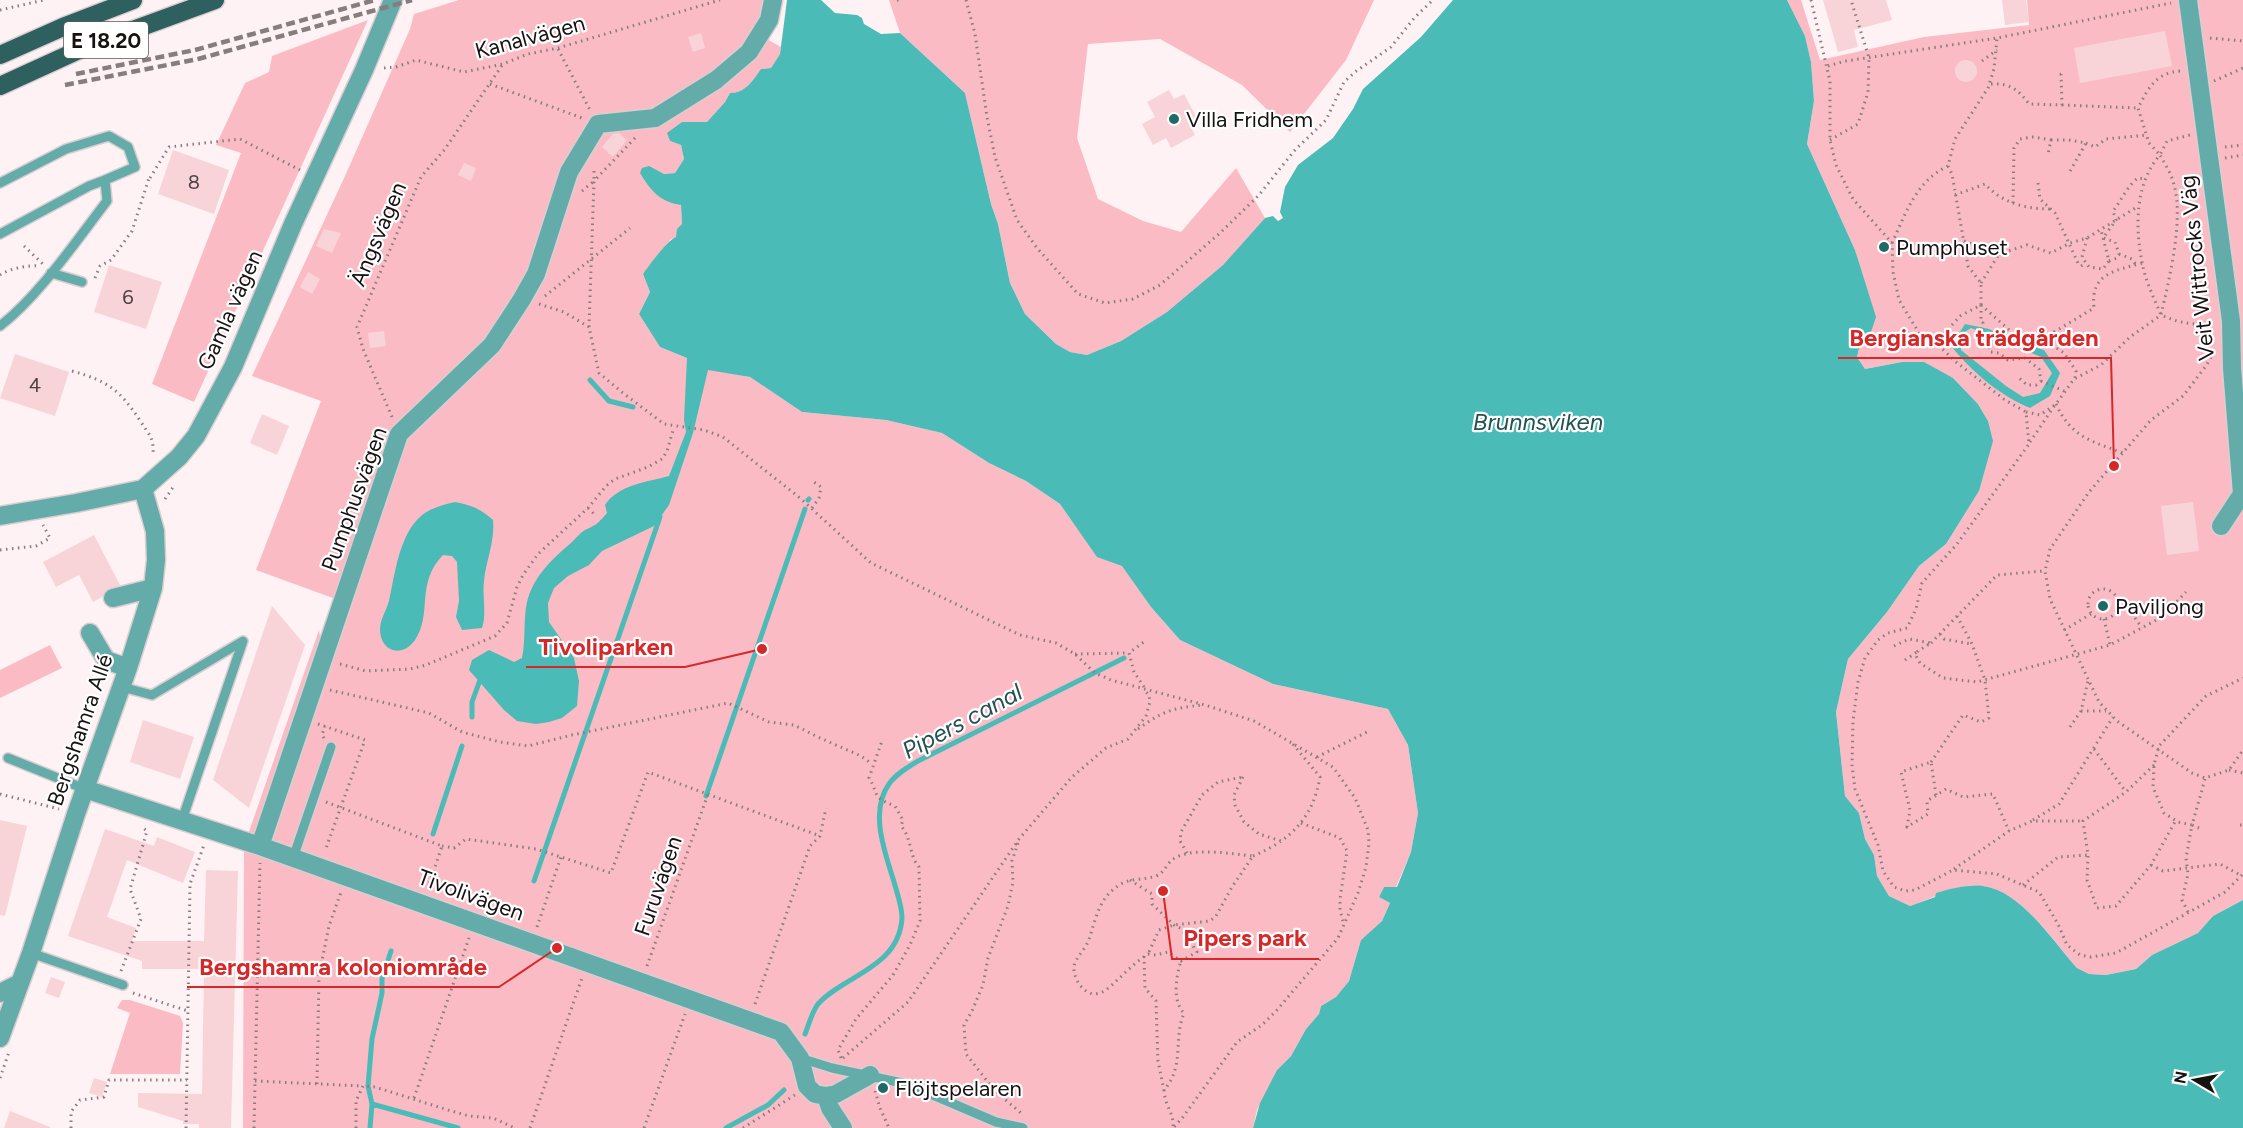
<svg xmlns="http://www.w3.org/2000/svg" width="2243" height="1128" font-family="Figtree,sans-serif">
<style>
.green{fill:#fbbbc5}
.water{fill:#4abbb7;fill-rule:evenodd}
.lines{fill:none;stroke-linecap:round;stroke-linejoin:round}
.stream{stroke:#4abbb7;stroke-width:5}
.building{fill:#f8d4d9}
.lane-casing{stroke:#daced0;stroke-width:12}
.street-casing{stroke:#daced0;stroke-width:21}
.primary-casing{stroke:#daced0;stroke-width:21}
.path{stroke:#867d7e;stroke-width:3;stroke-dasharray:1.5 4.5;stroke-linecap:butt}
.lane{stroke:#64acaa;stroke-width:9}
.street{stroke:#64acaa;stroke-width:18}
.primary{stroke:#2d605e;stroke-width:18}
.rail{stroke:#867d7e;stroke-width:4.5;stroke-dasharray:9 4.5;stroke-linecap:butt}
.poi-dot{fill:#1d6a67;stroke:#fff;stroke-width:2}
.labels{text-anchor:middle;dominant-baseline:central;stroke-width:4.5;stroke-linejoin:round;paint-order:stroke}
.number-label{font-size:20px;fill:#4f4244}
.shield{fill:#fff;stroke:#5d5959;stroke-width:1.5}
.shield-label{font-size:21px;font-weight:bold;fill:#171212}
.street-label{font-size:22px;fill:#171212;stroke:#fff}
.poi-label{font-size:22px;fill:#171212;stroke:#fff;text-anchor:start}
.water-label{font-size:24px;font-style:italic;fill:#225351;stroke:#fff}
.leader{fill:none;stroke:#d62828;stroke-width:2}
.callout-dot{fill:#d62828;stroke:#fff;stroke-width:2}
.callout-label{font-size:24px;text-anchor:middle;font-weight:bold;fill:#d62828;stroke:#fff;stroke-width:4.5;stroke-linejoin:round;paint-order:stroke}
</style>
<rect width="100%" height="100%" fill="#fff2f4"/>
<!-- green -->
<path class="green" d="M459,0H779L765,38L781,47L780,54L771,68L761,69C753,81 746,93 730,93L725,102L707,122H682L670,141L681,145L684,159L675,173L664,174L654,170L681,205L682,224L676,237L670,240L666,248L657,256L643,274L650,292L639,314L660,347L687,358L709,369L750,377L802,412L886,420L942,433L989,463L1026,481L1060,504L1097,556L1122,565L1151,607L1180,640L1273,684L1388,709L1408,745L1418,813L1411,852L1396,887H1384L1379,897L1390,903L1382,921L1361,940L1349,981L1336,997L1321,1006L1319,1014L1306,1029L1291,1056L1277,1070L1257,1110L1253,1128H243L244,846L319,630L323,655L341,601L256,570L321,401L252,376L345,176L410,29L414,14Z
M889,0H1374L1346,60L1290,132L1242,85L1160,39L1088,44L1077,138L1098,199L1143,221L1181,232L1236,168L1265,218L1223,265L1167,312L1121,341L1087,355L1070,352L1056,344L1025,314L1010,283L998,224L991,204L965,93L900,33Z
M1787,0H1801L1820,60L1924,37L2029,25L2027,0H2243V900L2213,916L2198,933L2152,955L2136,969L2106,975L2089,974L2077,968C2050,937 2011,875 1962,887C1945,891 1927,900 1910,906L1889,896L1877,876L1874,855L1865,839L1859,813L1845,796L1836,712L1848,659L1887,612L1919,566L1946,544L1979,491L1988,421L1978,404L1953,378L1902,362L1865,369L1857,357L1861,340L1871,332L1855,250L1807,144L1814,101L1811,62L1805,36Z
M368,20L194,402L152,384L241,153L216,145L245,83L269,72L272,56Z
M50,645L62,668L0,698V670Z
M122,1000H130L180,1016L183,1023L180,1074H110L130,1013L117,1008Z"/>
<!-- water -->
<path class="water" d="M787,0H821L835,13L857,15L862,18L864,24L881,34L900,33L965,93L991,204L998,224L1010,283L1025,314L1056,344L1070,352L1087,355L1121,341L1167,312L1223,265L1265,218L1273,216L1278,221L1283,218L1280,212L1285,187L1298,165L1333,138L1353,109L1363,89L1421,37L1453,0H1787L1805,36L1811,62L1814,101L1807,144L1855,250L1876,317L1871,332L1861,340L1857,357L1865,369L1902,362H1924L1953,378L1978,404L1988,421L1993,441L1979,491L1946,544L1919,566L1887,612L1848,659L1836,712L1845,796L1859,813L1865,839L1874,855L1877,876L1889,896L1910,906L1935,897L1936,893C1951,889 1967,884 1983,886C2021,891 2053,941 2077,968L2089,974L2106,975L2136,969L2152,955L2198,933L2213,916L2243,900V1128H1253L1260,1103L1277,1070L1291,1056L1306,1029L1319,1014L1321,1006L1336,997L1349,981L1361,940L1382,921L1390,903L1379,897L1384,887H1397L1411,852L1418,813L1408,745L1388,709L1273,684L1180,640L1151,607L1122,566L1097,557L1060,504L1026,481L989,463L942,433L886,420L802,412L750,377L708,370L693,433L669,505L654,526L602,551L589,565L568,576L554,588L548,603L549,622L574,658L579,681L577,706L562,718L549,722L536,724L517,721L504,710L469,670L472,660L489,650L514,662L522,658C526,639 523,621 527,602C533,577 552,559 571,543C575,539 580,533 585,530C598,524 597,524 607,513L605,505C618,485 647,482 669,476L686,432L684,420L687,358L660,347L639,314L650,292L643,274C650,264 667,241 676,237L677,229L682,224L681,205C660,202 651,191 640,173L642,168L649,166L664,174L675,173L684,159L681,145L670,141L667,133L682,122H707L725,102L730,93C746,93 753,80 761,69L771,68L780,54Z
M1965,324L1989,329L2008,339L2044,350L2060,373L2050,396L2030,408C1999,395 1972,372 1951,346ZM1971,328L2041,357L2052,373L2040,393L2023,397L2006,386L1961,350L1960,335Z
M455,502C471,505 481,509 493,520C495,542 486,560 484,581C482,597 487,613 482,628L462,630L456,617L459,601L457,562L452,556L443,555C415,584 433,613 415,640C399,662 375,647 381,622C383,615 387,608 389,601C395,574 399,535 421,516C430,508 443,505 455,502Z"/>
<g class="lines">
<!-- stream -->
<path class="stream" d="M590,380L609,401L633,407
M808,500L809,499
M472,717V702L480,680
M706,796L805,509
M433,834L462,746
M534,881L660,517
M805,1034C809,1024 812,1012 818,1004C844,975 899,968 902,918C902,906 897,893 894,882C885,852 869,812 889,784C896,774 908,767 918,761L1124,658
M372,1104L458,1128
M370,1128L372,1104L368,1086L372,1039L382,993V979L391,951
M726,1128L768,1105L784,1090"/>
</g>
<!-- building -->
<path class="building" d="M1823,0H1886L1892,20L1854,30L1858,47L1838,52Z
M2002,0H2026L2029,22L2005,25Z
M2165,31L2172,66L2080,83L2074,48Z
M701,33L705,48L693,52L688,37Z
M1955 71a11 11 0 1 1 22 0a11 11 0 1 1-22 0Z
M1169,90L1174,99L1184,94L1199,122L1191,127L1195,135L1171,148L1166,138L1153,145L1142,124L1155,117L1147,102Z
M619,133L627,140L613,157L602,147L613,134Z
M173,150L229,170L214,214L158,194Z
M464,163L476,168L471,181L458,175Z
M324,229L341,233L332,253L316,246Z
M109,265L162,282L146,329L94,312Z
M308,272L320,279L312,294L300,287Z
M384,331L386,346L370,348L368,333Z
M15,354L69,372L55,416L0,398Z
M262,414L289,426L277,455L250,443Z
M2193,502L2199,551L2167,555L2161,506Z
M94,535L120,585L106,590L102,597L93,602L79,575L56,587L43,562Z
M2103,598L2113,600L2109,611L2104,613L2095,611L2097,601Z
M272,606L305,645L249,808L213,780Z
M143,720L194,737L180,779L130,762Z
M0,820L27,826L5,916L0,915Z
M105,829L154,846L157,837L195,852L183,883L127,860L107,917L136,928L132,941H204L206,870L238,871L231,1128H199V1124H183V1121L138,1107V1093L202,1094L204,969H142V961L68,936Z
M51,977L65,982L59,998L45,993Z
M94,1078L107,1082L102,1097L89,1093Z
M10,1111L50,1127V1128H4Z"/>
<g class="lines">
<defs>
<path id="lane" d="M0,183L66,149L109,136L128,147L135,167L105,180L107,201C76,241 39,296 0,326
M0,234L89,186L105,180
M51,273L82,282
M122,687L152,695L243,641L182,820
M8,758L85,789
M293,858L331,747
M31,953L123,985
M800,1058L832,1068L907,1084L996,1122L1023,1128"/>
<path id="street" d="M2188,0L2231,321L2232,368L2242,494L2221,526
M0,516L76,503L143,489L179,457L196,436L233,367L293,224L364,70L393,0
M113,598L153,588
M90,633L106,660L128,668
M85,789L260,846L781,1032L800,1058L807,1086L815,1094L826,1096L836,1094L870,1075
M260,846L399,434L492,345L522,299L536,274L569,172L598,124L655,118L716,80L749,52L769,20L773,0
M0,993L20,983
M0,1038L31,953L76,814L128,668L153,588L156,560L155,531L143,489
M826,1096L830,1108L843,1128"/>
<path id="primary" d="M0,55L63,27L133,0
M0,86L81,49L215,0"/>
</defs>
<!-- lane casing -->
<use href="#lane" class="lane-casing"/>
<!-- street casing -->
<use href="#street" class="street-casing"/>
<!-- primary casing -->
<use href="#primary" class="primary-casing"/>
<!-- path -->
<path class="path" d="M897,0H903
M966,0L975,34L987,117L995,157L1017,220L1037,248L1078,294L1105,303L1133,299L1160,285L1220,233L1259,195L1294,151L1326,120L1344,82L1355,72L1391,47L1415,17L1433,0
M1811,0L1830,81V140L1836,165L1853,199L1892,243L1893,272L1899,300L1919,333L1936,343L1956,362L2005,400L2026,412L2029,444L1957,544L1922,583L1916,609L1907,628L1888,633L1878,640L1865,658L1858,682L1853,721L1852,765L1855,789L1878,845L1883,871L1894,887L1905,891L1915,890L1953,870L1997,874L2039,892L2058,924L2067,945L2080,955L2091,957L2116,953L2225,892L2243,874
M0,10L44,0
M2210,38L2243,41
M558,49L590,110
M1982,61L1997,50
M1828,66L1846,61L1997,38L2171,3
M384,68L396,67L416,60L464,72L503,64L528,54L558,48L720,0
M2180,71C2155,73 2148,89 2138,108L2149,143L2160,155L2167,141L2190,135
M2214,81L2243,68
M490,84L582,118
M1991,84C2009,83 2018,89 2029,104L2062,105L2061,74L2063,73
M2062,105L2138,108
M635,138L594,181L589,327L599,373L623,393L664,424L704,430L723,437L800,498L871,563L1020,635L1056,643L1075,654L1095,673L1111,680L1205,705L1254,721L1333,767L1355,798L1368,830L1369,843L1366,867L1358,893L1338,938L1277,1010L1262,1025L1237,1042L1183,1117L1173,1128
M1830,140L1858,124L1868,92L1869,58L1851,0
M2051,140H2069L2086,143L2069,173
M2086,143L2095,147L2106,139L2147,135
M2225,147L2243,145
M2225,158L2243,155
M150,178L169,147L240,139L300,170
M2038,183L2040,199L2055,213L2078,263L2081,266L2086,263
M582,191L594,181V167
M1955,195L1985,184C2002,203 2026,209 2050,209
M2013,203L2014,148L2020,139L2033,137L2051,140L2048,154
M2087,238L2082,257L2089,267L2103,269L2109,261L2101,230
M1964,241L1999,254L2027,245L2051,253L2070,243L2087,238L2137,207
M1892,243C1906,213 1916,181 1948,166L1955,139L1988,88L1994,69L1997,38
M24,246L44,265
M2119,254L2132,259L2136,265
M2109,261L2117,258L2119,254L2115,242L2103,238L2116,220L2113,211C2121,201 2128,185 2138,178L2146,179
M0,275C11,268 28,265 40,266
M95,278L100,266L111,260L132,231L149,178
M1981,283L1999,254
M545,296L630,228
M539,304L564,312L589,327
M1981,305V322L1983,323L1980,337L1987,341L1990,352L1999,353L2008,360L2025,358L2039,369L2041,381L2036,385H2027L2019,378
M1981,305L2017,337L2049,343L2064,353L2076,371L2075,378
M1936,343L1960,316L1981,305V283L1968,266L1952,174L1948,166
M2049,343L2054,332L2094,308C2090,273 2115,271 2142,263
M1894,346L1919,333
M2214,352L2206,366L2183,396L2151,420L2089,492L2050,549L2045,571L2050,599L2099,702L2117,721L2192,773L2205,778L2229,770L2243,750
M72,371C108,381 120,390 141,422C150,436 154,438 153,455
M2041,381L2064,391
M2056,404C2071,437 2091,441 2123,453
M2026,412L2040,415L2056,404L2074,379L2101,365L2130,337L2161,315C2169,280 2184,220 2174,185C2172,175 2165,164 2160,155C2135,183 2135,227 2142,262C2145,280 2154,298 2161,315C2179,323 2195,326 2214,323
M392,417L363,349L357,327L421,177L445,149L503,64
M2030,442L2055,405
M165,499L174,486
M588,508L594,514
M812,508L819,498L821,487L814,482
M0,550L36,546L50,538L43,525
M2088 604a15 15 0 1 1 30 0a15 15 0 1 1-30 0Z
M2118,603L2126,605L2142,628
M2104,619L2110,645
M2064,630L2091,614
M1940,634L1944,639L1971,644
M1931,643L1997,575L2044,571
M1894,646L1909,639L1931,643L1918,651L1916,656L1920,663L1943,678L1977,682L2110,645L2162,617L2186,592
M1075,654L1129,653
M1905,660L1917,652
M340,664L366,671L410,669L426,665L495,636L507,623L517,587L523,575L538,554L588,508L606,486L615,479L648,467L662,459L667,451L674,427
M1144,687L1134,672L1129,653L1145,641
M330,690L429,713L462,732L500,742L528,746L572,735L728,703L769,722L794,725L820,738L861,756L872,764
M2081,711H2106
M318,724L365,740L325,851
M2070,727L2081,711L2088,681
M1138,729C1163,711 1172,708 1203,705
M324,738L322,735L325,726
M2094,749L2126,792
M1317,757L1367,732
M1931,762L1963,715L1981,722L1989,718L1985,680L1972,644L1957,616
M2154,765L2126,792L2083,821L2088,855L2087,880L2097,908L2116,906L2151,865L2176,820
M2229,770L2243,773
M1243,777L1234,795L1235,805L1244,822L1259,834L1281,841
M2205,779L2192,825L2178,822L2164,813L2153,787L2154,765L2159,746L2206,696L2243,678
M0,794L59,809
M1936,795L1931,762L1901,772L1910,810L1907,827L1928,814L1927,801L1946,789L1963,797L1993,794L2009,831
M326,802L442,846L428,888
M2033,820L2059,804L2113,717
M1301,823L1340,838L1347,851L1340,899V910L1343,921
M2240,825H2243
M1018,843L1012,861L1013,882L1008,906L988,958L983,985L972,1011L964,1025L966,1054L995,1091L1021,1113
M442,846L454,848L466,839L536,849L611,873L648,772L820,836
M1187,853L1180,841L1181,832L1202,795L1218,782L1243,777
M1253,856C1291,840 1313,818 1320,777L1292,743
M2151,865L2163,871L2220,864L2242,876
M1954,869L2009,831L2032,821H2083
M1130,880L1152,894V904L1174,925L1182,929L1197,952L1181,961L1168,952L1156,955L1148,954C1132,964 1121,978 1106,990C1104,992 1097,994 1094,994C1081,992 1073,977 1074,966C1076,958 1084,950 1088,942C1096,920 1098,897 1121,884C1131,878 1145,880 1156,876C1164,873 1166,865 1172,860C1190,846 1232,854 1253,856L1232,887L1216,916L1210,921L1174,925L1159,930L1148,954
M2023,885L2058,857L2088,855
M2188,912L2182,900L2188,874L2186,858L2192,825L2199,828
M537,927L561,857
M1144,956L1145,988L1156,1001L1158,1061L1164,1090
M647,966L708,794
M121,971L141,919L130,889L147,831L142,827
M133,993L188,1011
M755,1004L810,846L820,836L826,808
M841,1058L838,1050L856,1019L893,975L910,945L920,921L919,867C909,856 912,838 901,826L903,820L895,806C871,797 880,796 869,778L882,741
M843,1058L908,1002L1019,839L1072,777L1106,748L1128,739L1146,716L1150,702L1149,695L1144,690
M0,1078L9,1052
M255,1081L363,1086
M317,1084L319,975L329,926L341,892
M875,1091L880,1108L889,1128
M414,1098L469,938
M1173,1126C1174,1113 1165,1107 1164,1090C1185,1066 1173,1040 1184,1013C1172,1001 1176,976 1181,961
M71,1128V1112L80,1100L104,1097L109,1080H187
M186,1128L190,884L204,845
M254,1128L260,863
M356,1128V1101L363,1086L375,1087L448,1110L469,1116L493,1118L515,1128
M530,1128L582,978
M644,1128L685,1014
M743,1128L795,1095"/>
<!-- lane -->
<use href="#lane" class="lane"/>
<!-- street -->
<use href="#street" class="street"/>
<!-- primary -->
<use href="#primary" class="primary"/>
<!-- rail -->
<path class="rail" d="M76,74L195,50L375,0
M65,85L198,59L412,0"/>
</g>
<!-- markers -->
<g class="poi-dot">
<circle cx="1174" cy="119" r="6"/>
<circle cx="1884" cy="247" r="6"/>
<circle cx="2103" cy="606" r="6"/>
<circle cx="883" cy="1088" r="6"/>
</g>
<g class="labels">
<!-- number labels -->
<g class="number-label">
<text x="194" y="182">8</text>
<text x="128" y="297">6</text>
<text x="35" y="385">4</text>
</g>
<!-- shield labels -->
<rect class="shield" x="64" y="22" width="84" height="36" rx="4.5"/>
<g class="shield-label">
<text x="106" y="40">E 18.20</text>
</g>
<!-- street labels -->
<g class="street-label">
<text transform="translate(530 37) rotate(-15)">Kanalvägen</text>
<text transform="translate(378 234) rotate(-67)">Ängsvägen</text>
<text transform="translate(2197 268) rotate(-96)">Veit Wittrocks Väg</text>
<text transform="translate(230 310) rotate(-66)">Gamla vägen</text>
<text transform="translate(354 499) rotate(-70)">Pumphusvägen</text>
<text transform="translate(80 730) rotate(-71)">Bergshamra Allé</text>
<text transform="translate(658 886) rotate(-71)">Furuvägen</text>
<text transform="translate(471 895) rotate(20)">Tivolivägen</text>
</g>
<!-- poi labels -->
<g class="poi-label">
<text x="1186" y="119">Villa Fridhem</text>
<text x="1896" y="247">Pumphuset</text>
<text x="2115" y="606">Paviljong</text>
<text x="895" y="1088">Flöjtspelaren</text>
</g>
<!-- water labels -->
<g class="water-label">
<text x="1538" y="421">Brunnsviken</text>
<text transform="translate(962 721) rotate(-28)">Pipers canal</text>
</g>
</g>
<!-- callouts -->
<path class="leader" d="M2114 466L2111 358H1838M762 649L685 667H526M1163 891L1172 959H1319M557 948L499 987H187"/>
<g class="callout-dot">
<circle cx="2114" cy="466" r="6"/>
<circle cx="762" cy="649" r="6"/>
<circle cx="1163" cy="891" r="6"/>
<circle cx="557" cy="948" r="6"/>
</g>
<g class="callout-label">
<text x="1974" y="346">Bergianska trädgården</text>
<text x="606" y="655">Tivoliparken</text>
<text x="1245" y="946">Pipers park</text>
<text x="343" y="975">Bergshamra koloniområde</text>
</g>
<!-- north arrow -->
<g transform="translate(2195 1080) rotate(280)" stroke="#ffffff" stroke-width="4.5" paint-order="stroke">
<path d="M0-4.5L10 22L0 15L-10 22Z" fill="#171212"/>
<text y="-9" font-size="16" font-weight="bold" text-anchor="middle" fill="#171212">N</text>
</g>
</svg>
